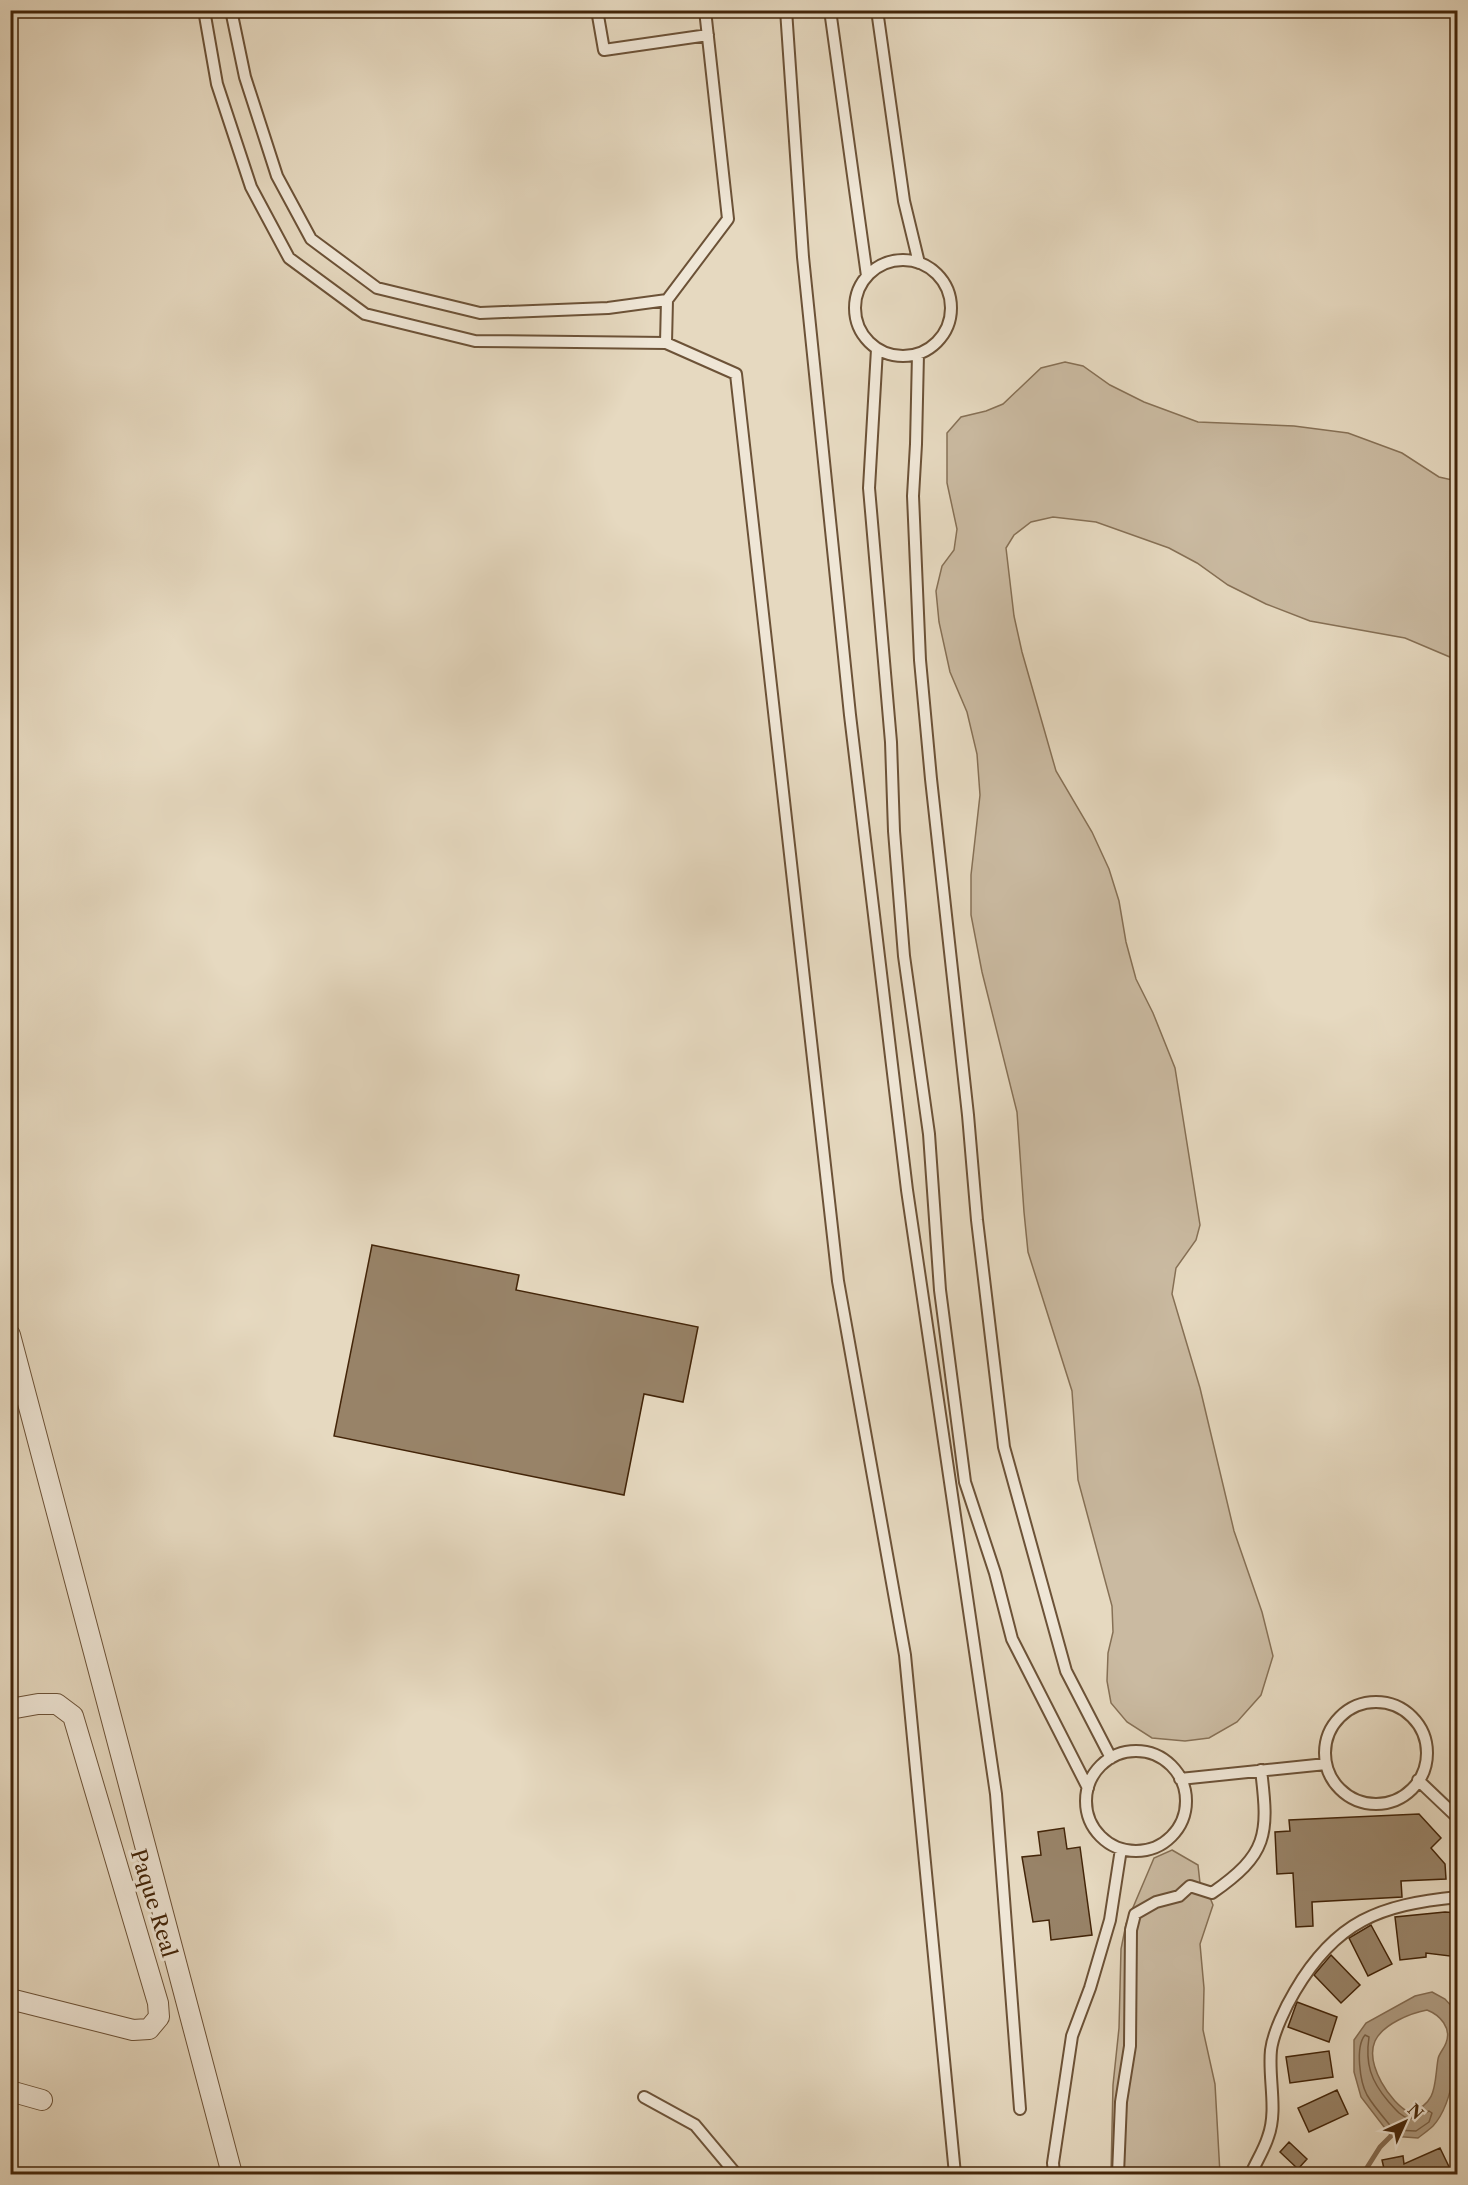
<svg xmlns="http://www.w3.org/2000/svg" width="1468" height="2185" font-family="'Libre Caslon Text',serif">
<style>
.grass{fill:#cabaa1;stroke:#867055;stroke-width:1.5}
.water{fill:#af9c82;stroke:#846c52;stroke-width:1.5;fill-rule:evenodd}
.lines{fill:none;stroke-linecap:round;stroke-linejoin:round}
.shore{stroke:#796046;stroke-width:1.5}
.stream{stroke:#846c52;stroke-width:5}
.building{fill:#988368;stroke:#432509;stroke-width:1.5}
.lane-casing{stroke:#6c5237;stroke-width:14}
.street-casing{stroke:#6c5237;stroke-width:22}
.lane{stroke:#efe6d6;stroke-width:10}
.street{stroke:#efe6d6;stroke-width:20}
.labels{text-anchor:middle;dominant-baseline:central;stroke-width:6;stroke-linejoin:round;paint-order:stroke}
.street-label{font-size:21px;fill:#432509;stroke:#efe6d6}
</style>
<rect width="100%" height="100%" fill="#e6d9c0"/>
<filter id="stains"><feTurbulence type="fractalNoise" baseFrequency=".00333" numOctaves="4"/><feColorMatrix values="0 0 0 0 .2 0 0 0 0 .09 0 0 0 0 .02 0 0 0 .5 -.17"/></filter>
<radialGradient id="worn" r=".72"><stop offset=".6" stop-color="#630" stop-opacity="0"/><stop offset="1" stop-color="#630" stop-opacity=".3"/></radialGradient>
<!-- grass -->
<path class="grass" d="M1065,362L1083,366L1110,385L1144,402L1198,422L1294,426L1348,433L1402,453L1439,477L1457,481V660L1405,638L1310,621L1266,604L1228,585L1197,563L1169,548L1096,522L1053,517L1031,522L1014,535L1006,548L1014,616L1022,652L1056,771L1092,832L1109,869L1119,901L1126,942L1136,979L1153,1013L1175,1068L1200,1225L1196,1240L1176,1268L1172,1294L1200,1388L1234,1531L1262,1612L1273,1656L1261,1695L1237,1722L1209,1738L1185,1741L1152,1738L1127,1722L1111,1703L1107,1681L1108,1653L1113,1632L1112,1606L1078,1480L1072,1391L1028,1252L1024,1212L1017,1112L982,972L971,915V875L980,795L977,754L967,712L950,672L939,622L936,591L942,566L954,550L957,529L947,483V433L961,417L986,411L1003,404L1041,368Z
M1172,1850L1198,1865L1200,1883L1206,1888L1213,1905L1200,1944L1204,1988L1203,2030L1215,2084L1220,2174H1111L1113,2085L1119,2028L1121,1949L1126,1924L1154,1858Z"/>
<!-- water -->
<path class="water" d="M1432,1992L1445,1999L1457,2012C1458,2045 1456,2101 1433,2126C1429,2130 1423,2134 1418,2138L1391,2136L1361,2097L1354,2072V2040L1366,2023L1415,1996ZM1427,2010C1440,2015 1452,2028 1446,2043C1444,2049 1439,2053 1438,2059C1434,2084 1438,2103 1410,2113C1390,2103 1365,2064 1375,2041C1383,2024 1411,2013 1427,2010Z"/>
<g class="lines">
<!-- shore -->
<path class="shore" d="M1365,2035L1369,2037C1365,2064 1371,2081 1388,2101C1395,2109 1400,2116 1410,2119L1429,2111L1432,2113L1429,2122L1416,2131L1394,2130C1385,2119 1374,2107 1367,2095C1360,2082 1355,2047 1365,2035Z"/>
<!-- stream -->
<path class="stream" d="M1363,2174L1380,2147L1391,2136"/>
</g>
<!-- building -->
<path class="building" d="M372,1245L519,1275L516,1290L698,1327L683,1402L644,1394L624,1495L334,1436Z
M1419,1814L1441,1838L1431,1848L1445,1864L1446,1879L1401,1881L1402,1897L1312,1902L1313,1926L1296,1927L1293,1873L1277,1874L1275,1832L1290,1831L1289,1820Z
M1064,1828L1067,1849L1080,1847L1092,1935L1051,1940L1049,1920L1033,1922L1022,1857L1041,1855L1038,1832Z
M1445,1912L1458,1913V1957L1426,1953V1957L1400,1960L1395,1917Z
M1371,1925L1392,1964L1368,1976L1349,1938Z
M1331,1955L1360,1985L1341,2003L1314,1975Z
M1297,2002L1337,2017L1329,2042L1288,2027Z
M1329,2051L1333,2077L1290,2083L1286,2057Z
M1337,2090L1348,2114L1309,2132L1298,2108Z
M1289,2142L1307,2159L1298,2169L1280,2152Z
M1440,2148L1453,2175H1382L1385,2173L1382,2160L1403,2156L1404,2164Z"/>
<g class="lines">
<defs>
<path id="lane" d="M204,10L217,84L251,187L289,258L365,314L475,341L666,343
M231,10L245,77L277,176L311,239L377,288L480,313L608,308L667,300
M597,10L604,50L708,35
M705,10L728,219L667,300L666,343L736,374L838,1281L905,1655L955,2174
M786,10L803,257L850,715L907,1190L996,1794L1020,2109
M830,10L867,276
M877,10L904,201L919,263
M855 308a48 48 0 1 1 96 0a48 48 0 1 1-96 0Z
M877,349L869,488L891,742L894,831L904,956L929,1134L940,1290L965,1482L995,1573L1012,1639L1088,1788
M918,354L916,444L913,496L920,660L931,779L968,1115L977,1220L1004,1447L1066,1671L1111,1758
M1325 1753a51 51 0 1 1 102 0a51 51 0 1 1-102 0Z
M1086 1801a50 50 0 1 1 100 0a50 50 0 1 1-100 0Z
M1180,1779L1326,1764
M1418,1780L1458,1818
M644,2097L695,2125L736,2174
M1054,2174L1053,2163L1072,2036L1090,1988L1110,1920L1121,1849
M1118,2174L1121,2102L1130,2046L1131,1930L1135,1914L1156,1902L1179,1896L1190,1886L1212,1893C1268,1854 1269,1835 1261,1770
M1251,2174C1256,2162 1264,2150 1268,2137C1278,2110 1268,2078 1271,2050C1273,2033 1286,2006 1295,1991C1336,1921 1379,1905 1458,1897"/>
<path id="street" d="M10,1335L232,2174
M10,1709L38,1704H57L73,1716L158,2003L159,2017L149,2029L133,2030L10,1999
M10,2091L42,2100"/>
</defs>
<!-- lane casing -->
<use href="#lane" class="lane-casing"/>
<!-- street casing -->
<use href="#street" class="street-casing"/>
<!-- lane -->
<use href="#lane" class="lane"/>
<!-- street -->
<use href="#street" class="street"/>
</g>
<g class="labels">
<!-- street labels -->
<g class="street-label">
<text transform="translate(154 1903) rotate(73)">Paque Real</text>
</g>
</g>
<!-- margin -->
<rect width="1468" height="2185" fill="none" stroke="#e6d9c0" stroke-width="36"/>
<rect x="12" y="12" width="1444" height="2161" fill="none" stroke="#432509" stroke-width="3"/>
<rect x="18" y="18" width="1432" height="2149" fill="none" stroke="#432509" stroke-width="1.5"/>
<!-- north arrow -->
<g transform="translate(1405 2122) rotate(45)" stroke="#efe6d6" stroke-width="4.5" paint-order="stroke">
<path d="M0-4.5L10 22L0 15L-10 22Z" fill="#432509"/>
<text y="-9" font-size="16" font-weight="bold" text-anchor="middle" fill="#432509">N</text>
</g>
<rect width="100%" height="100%" filter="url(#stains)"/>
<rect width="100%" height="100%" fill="url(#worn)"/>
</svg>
